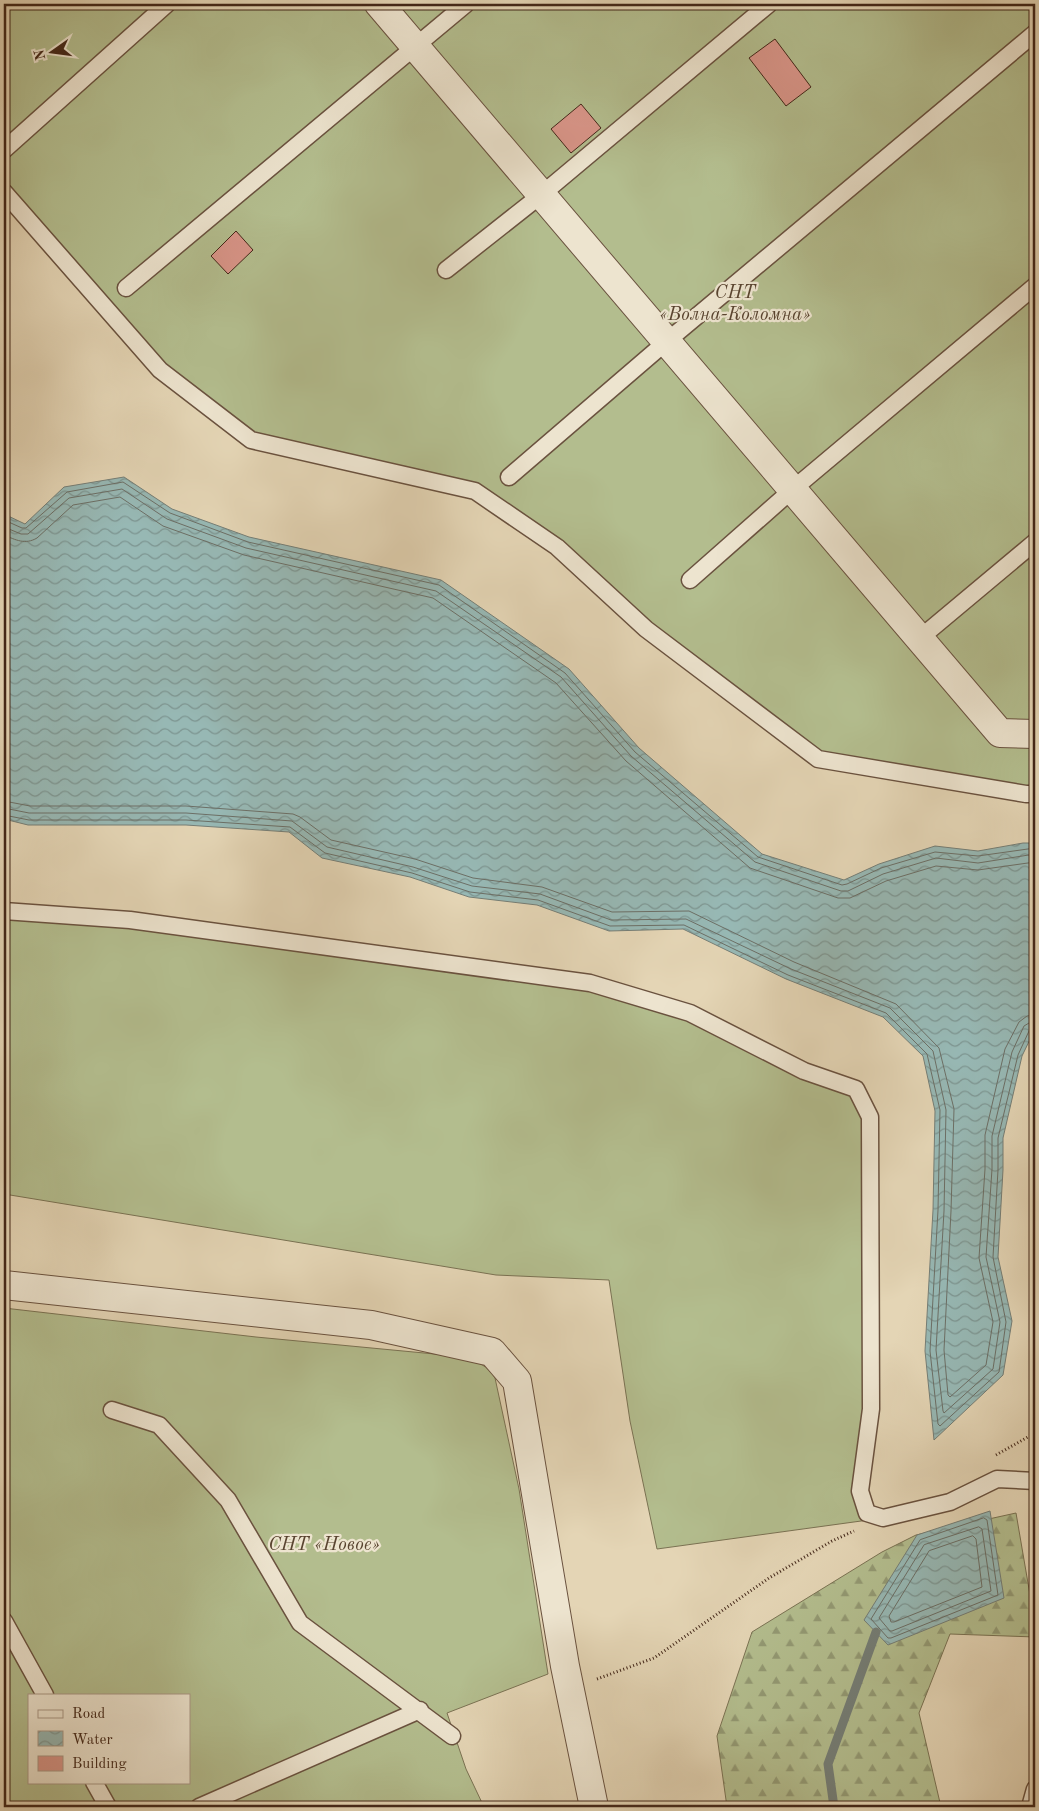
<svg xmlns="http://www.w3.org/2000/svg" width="1039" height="1811" font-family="'Old Standard TT',serif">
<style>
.forest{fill:url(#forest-firs);stroke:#7a7253}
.garden{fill:#b3bd8e;stroke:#7a7253;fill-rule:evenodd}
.water{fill:url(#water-waves);stroke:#757e76}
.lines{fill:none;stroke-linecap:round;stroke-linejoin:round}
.shore{stroke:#6c6f66;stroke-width:1}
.stream{stroke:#757e76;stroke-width:9}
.building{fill:#d99589;stroke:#422618}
.service-casing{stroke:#6a523f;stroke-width:19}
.minor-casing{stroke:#6a523f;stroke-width:30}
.path{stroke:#422618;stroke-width:3;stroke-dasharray:1 2.5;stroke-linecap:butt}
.service{stroke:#ede4cf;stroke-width:16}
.minor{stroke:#ede4cf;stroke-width:28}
.labels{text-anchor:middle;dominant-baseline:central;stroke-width:4.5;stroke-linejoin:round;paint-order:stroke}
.park-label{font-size:19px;font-style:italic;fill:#594430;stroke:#ede4cf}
</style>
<defs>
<pattern id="forest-firs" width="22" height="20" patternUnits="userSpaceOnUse" patternTransform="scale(1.25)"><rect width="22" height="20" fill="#b3bd8e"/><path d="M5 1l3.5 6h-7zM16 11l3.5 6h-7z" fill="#939973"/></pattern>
<pattern id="water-waves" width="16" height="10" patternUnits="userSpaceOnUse" patternTransform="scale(1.25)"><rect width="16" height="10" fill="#97b8b4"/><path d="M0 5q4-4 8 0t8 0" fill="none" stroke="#7d9591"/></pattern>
</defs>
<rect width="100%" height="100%" fill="#e4d5b5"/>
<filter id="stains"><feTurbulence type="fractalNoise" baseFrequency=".004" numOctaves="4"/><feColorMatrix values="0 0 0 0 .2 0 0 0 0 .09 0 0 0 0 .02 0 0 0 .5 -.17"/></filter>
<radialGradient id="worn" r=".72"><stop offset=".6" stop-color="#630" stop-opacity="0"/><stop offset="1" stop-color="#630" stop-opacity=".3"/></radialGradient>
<!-- forest -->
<path class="forest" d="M1016,1513L1035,1624V1637L950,1634L919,1713L941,1807H727L717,1736L752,1632L882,1552L916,1535Z"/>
<!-- garden -->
<path class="garden" d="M4,4H1035V794L818,759L475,491L251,440L160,370L4,192Z
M4,911L590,983L690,1013L856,1089L870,1117L867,1513L883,1518L657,1549L630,1421L609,1280L496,1275L4,1194Z
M4,1308L256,1337L445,1355C464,1358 485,1360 495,1378L519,1489L548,1674L447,1713L466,1769L484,1807H4ZM29,1695H189V1782H29Z"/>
<!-- water -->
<path class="water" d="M124,477L172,509L249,537L441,580L569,669L639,748L762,854L844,880L879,864L935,846L978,851L1023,843H1035V1029L1022,1056L1003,1138V1170L998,1257L1012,1321L1003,1375L934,1440L925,1351L933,1210L935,1111L923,1056L883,1017L786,979L683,929L609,931L537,905L469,897L410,877L322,858L289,832L186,825H28L4,819V514L25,524L64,487Z
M990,1511L1004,1598L888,1645L864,1620L917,1535Z"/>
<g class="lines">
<!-- shore -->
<path class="shore" d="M4,520L22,528H26L67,492L123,482L170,513L248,542L439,585L565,673L635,752L758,857L842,885L847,884L881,868L935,852L978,856L1035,848
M4,527L21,534H28L69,498L122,489L167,519L246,548L436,591L561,677L631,756L755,862L841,891H848L883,874L936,858L978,863L1035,854
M4,535C16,540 25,545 37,538L73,505L120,497L163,526L244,555L433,598L556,683L626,761L750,868L838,898H850L886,881L936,866L978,870L1035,862
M4,801L30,806H186L293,814L300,817L331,840L415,859L473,878L542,887L612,912L689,911L794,962L896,1004L939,1048L954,1109L951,1211L944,1350L948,1395L950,1397L986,1365L993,1322L979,1258L985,1169V1135L1005,1049L1019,1022L1027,1016L1035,1015
M4,808L29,813H186L292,821L327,847L413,867L472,886L540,894L611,920L686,919L791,969L890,1008L933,1051L946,1110L944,1211L936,1350L943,1411L944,1413L993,1369L1000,1322L986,1257L992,1169V1136L1012,1052L1024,1026L1029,1023L1035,1022
M4,815L29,820H186L290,827L325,853L412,873L470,892L538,900L610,926L684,925L788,975L886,1013L927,1054L940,1110L938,1210L930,1351L938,1424L940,1426L999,1372L1006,1322L993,1257L998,1170V1138L1018,1055L1029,1031L1035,1028
M984,1518L987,1520L998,1595L891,1638H888L871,1619L920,1540Z
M979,1527L982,1529L991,1591L892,1631H890L879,1618L924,1545Z
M973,1536L976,1539L982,1587L894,1622H891L889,1616L929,1551Z"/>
<!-- stream -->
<path class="stream" d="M834,1807L828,1764L876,1632"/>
</g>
<!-- building -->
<path class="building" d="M775,39L811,87L786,106L749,58Z
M581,104L601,128L571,153L551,129Z
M236,231L253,250L228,274L211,256Z"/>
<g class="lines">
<defs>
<path id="service" d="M4,150L167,4
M4,192L160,370L251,440L475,491L557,547L646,629L818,759L1026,794H1035
M446,270L541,195L769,4
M126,288L466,4
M509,477L666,342L1035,33
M690,580L792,490L1035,286
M919,639L1035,542
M4,911L130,920L590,983L690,1013L804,1071L856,1089L870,1117L871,1409L860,1491L867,1513L883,1518L950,1502L997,1479L1035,1481
M112,1410L159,1425L228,1500L300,1623L452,1736
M4,1621L45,1695
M94,1782L108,1807
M199,1807L420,1710
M1030,1807L1035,1789"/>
<path id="minor" d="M379,4L1000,733L1035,734
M4,1285L371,1325L492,1352L517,1381L565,1666L594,1807"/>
</defs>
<!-- service casing -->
<use href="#service" class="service-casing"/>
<!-- minor casing -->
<use href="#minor" class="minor-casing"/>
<!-- path -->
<path class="path" d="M996,1455L1035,1433
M597,1679L654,1658L769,1578L832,1541L854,1531"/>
<!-- service -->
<use href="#service" class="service"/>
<!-- minor -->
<use href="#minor" class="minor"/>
</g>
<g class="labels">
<!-- park labels -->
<g class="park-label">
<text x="735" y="293">СНТ<tspan x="735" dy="22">«Волна-Коломна»</tspan></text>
<text x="324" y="1545">СНТ «Новое»</text>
</g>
</g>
<!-- margin -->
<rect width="1039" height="1811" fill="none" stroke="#e4d5b5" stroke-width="20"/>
<rect x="5" y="5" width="1029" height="1801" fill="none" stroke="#422618" stroke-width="2.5"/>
<rect x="10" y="10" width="1019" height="1791" fill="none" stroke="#422618"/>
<!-- legend -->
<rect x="28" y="1694" width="162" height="90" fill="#ede4cf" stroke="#a99886"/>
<rect x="38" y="1710" width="25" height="8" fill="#ede4cf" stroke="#a99886"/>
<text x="72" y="1718" font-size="15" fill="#422618">Road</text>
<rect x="38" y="1731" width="25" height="15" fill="url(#water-waves)" stroke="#a99886"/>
<text x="72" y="1744" font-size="15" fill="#422618">Water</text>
<rect x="38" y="1756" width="25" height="15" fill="#d99589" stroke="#a99886"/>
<text x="72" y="1768" font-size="15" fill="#422618">Building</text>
<!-- north arrow -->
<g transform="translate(52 52) rotate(256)" stroke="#ede4cf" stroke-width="4" paint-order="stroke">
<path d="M0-4L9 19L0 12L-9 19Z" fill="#422618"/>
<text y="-8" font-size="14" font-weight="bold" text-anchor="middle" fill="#422618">N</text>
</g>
<rect width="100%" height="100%" filter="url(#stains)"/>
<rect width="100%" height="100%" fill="url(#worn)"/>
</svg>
